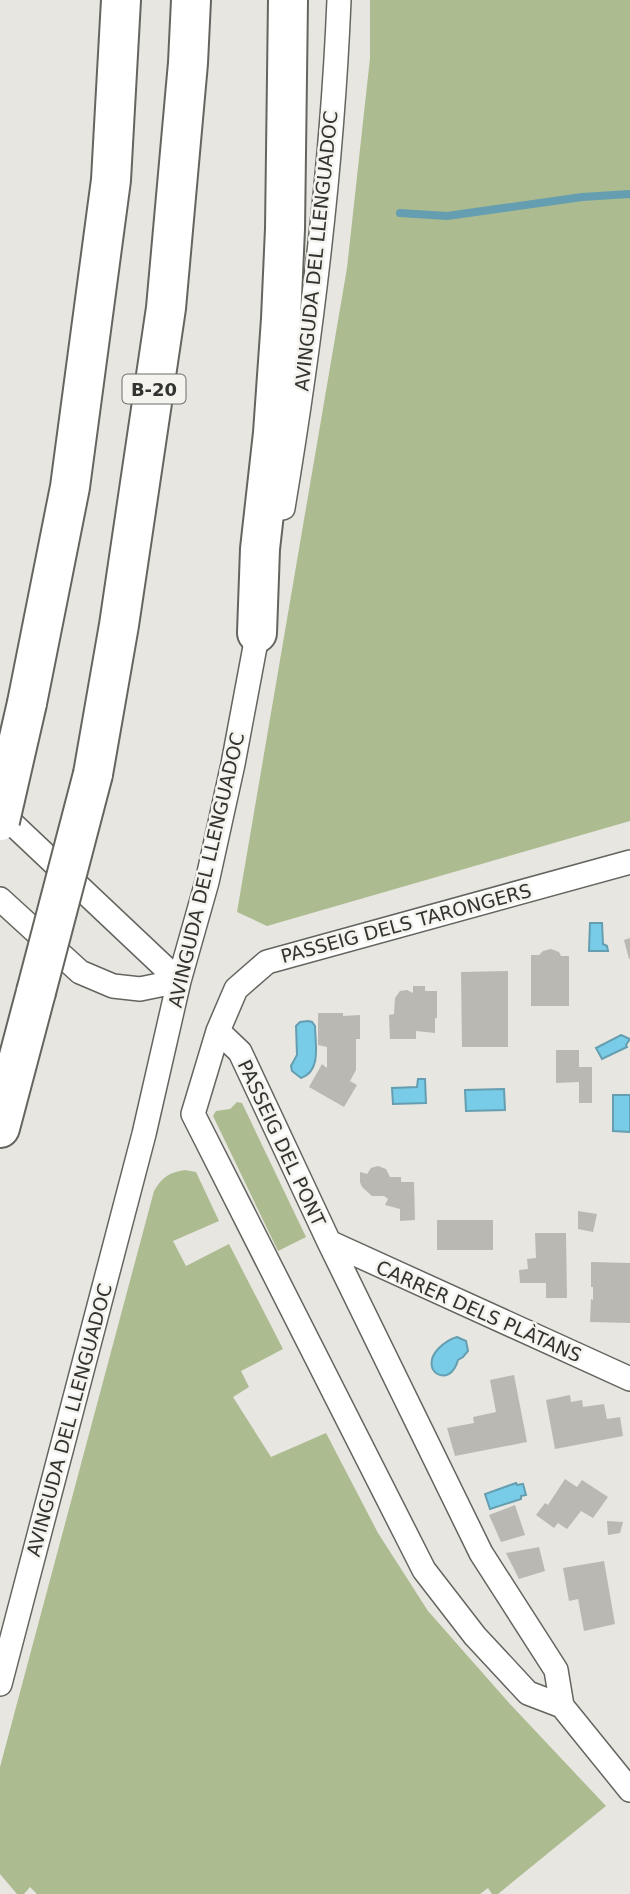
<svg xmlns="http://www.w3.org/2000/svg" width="630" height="1894" font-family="'DejaVu Sans',sans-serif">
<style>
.green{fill:#adbb90}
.water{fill:#79cce7;stroke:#649eb0;stroke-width:2}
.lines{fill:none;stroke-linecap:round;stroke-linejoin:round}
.stream{stroke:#649eb0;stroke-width:8}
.building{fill:#b9b8b3}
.street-casing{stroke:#656560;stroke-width:26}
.highway-casing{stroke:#656560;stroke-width:42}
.street{stroke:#fff;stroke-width:23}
.highway{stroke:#fff;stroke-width:38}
.highway-bridge-casing{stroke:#656560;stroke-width:42;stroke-linecap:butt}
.highway-bridge{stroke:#fff;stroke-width:38}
.labels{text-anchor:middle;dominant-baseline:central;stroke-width:5;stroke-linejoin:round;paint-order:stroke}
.shield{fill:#f4f3ee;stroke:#6d6d6a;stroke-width:2}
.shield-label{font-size:18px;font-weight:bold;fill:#333331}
.street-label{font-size:19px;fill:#333331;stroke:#f4f3ee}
</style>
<rect width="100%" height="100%" fill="#e7e6e1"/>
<!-- green -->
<path class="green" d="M370,0H630V821L267,926L237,912L347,268L370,58Z
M237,1102L242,1103L306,1237L278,1251L213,1116L216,1111L230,1109Z
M185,1170L196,1172L219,1221L173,1241L186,1266L229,1244L283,1349L241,1371L249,1387L233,1397L271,1457L326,1433L378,1533L428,1611L510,1704L606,1806L498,1894H492L488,1888L480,1894H37L30,1887L24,1894H17L0,1874V1767L154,1191C162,1177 170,1172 185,1170Z"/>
<!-- water -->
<path class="water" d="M590,923H602L603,944L607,946L608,951H589Z
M308,1021L312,1022L315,1026C315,1043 322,1071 301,1078L292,1071L291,1066L297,1055L296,1026L300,1022Z
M621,1035L630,1039L626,1045L627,1047L602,1059L596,1048Z
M418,1079H425L426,1103L393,1104L392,1088L417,1087Z
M504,1089L505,1110L466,1111L465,1090Z
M613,1095H630V1132L613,1131Z
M457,1337L466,1341L468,1351L463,1357L458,1360C450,1390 418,1371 438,1349C444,1343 449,1339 457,1337Z
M516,1483L517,1485L523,1484L526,1495L521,1496V1499L490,1509L485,1494Z"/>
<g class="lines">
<!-- stream -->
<path class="stream" d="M400,213L447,216L582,197L630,194"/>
</g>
<!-- building -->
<path class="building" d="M630,938V959H629L624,940Z
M551,949L559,952L561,956H569V1006H531V955H539L543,951Z
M508,971V1047H462L461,972Z
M413,986H425V991H437V1018H435V1033L416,1031V1039H390L389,1015L394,1014L395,998L400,991L407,990L413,993Z
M318,1013H343V1016L360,1015V1039H356V1070L350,1081L357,1085L344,1107L309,1087L322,1064L327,1068V1047L318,1045Z
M556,1050H579V1067H592V1103H579V1082L556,1083Z
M378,1166L386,1169L390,1177H401V1182H414L415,1220L400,1221V1209L385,1205L388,1199L384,1196H372L362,1187L360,1182V1172L367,1174L371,1168Z
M578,1211L597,1214L593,1232L578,1229Z
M437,1220H493V1250H437Z
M535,1233H566L567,1298H546V1283H520L519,1270L528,1269L527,1259L536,1258Z
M591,1262L630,1263V1323L590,1322L591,1299L593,1300V1287H591Z
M514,1375L527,1442L455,1456L447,1428L474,1423L473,1417L496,1412L490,1380Z
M570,1395L571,1402L582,1400L583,1407L604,1404L607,1419L620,1417L623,1436L555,1449L546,1400Z
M565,1479L577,1487L582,1480L608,1497L593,1518L581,1511L567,1529L558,1523L554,1528L536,1515L545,1503L548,1505Z
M515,1505L525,1535L501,1542L489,1515Z
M607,1521L623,1522L620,1533L608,1535Z
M539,1547L545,1571L519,1579L506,1553Z
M604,1561L615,1624L584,1631L578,1599L569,1601L563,1568Z"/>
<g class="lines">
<defs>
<path id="street" d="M283,508C311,340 332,170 339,0
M0,812L179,981
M630,862L267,962L236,989L218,1031L193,1114L424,1570L475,1636L528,1693L562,1706L630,1790
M0,899L80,972L113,986L140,989L179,981
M218,1031L240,1052L329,1242L481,1553L556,1670L562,1706
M329,1242L630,1379
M0,1684L144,1134L179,981L207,882L233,764L260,620"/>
<path id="highway" d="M257,633L260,549L273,433L281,319L285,229L288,0
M27,703L70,487L111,180L121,0
M93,774L119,625L166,308L188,63L191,0
M0,1128L36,992"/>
</defs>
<!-- street casing -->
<use href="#street" class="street-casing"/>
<!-- highway casing -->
<use href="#highway" class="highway-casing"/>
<!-- street -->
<use href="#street" class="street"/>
<!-- highway -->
<use href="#highway" class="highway"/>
<defs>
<path id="highway-bridge" d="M0,821L27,703
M36,992L93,774"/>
</defs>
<!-- highway-bridge casing -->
<use href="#highway-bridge" class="highway-bridge-casing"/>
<!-- highway-bridge -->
<use href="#highway-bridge" class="highway-bridge"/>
</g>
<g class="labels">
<!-- shield labels -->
<rect class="shield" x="122.5" y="374.5" width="63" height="29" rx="5"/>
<g class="shield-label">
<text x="154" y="389">B-20</text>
</g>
<!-- street labels -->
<g class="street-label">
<text transform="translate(316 251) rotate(-84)">AVINGUDA DEL LLENGUADOC</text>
<text transform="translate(206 870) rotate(-77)">AVINGUDA DEL LLENGUADOC</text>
<text transform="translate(406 923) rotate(-15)">PASSEIG DELS TARONGERS</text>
<text transform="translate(282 1143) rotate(65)">PASSEIG DEL PONT</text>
<text transform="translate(479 1311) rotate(24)">CARRER DELS PLÀTANS</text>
<text transform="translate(69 1420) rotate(-75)">AVINGUDA DEL LLENGUADOC</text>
</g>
</g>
</svg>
